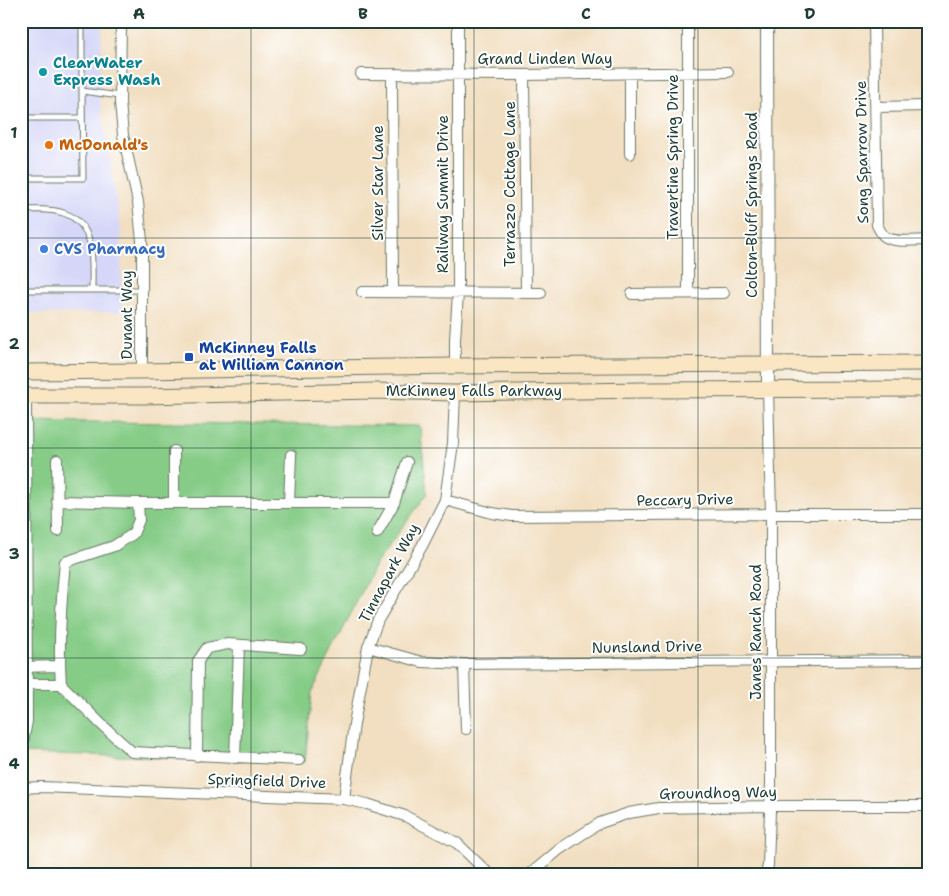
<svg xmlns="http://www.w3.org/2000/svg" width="949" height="896" font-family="'Shantell Sans',sans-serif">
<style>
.built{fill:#d6d7f8}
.green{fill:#86cc87;stroke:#52845e}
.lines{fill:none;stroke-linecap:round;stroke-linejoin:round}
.service-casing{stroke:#697665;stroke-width:7}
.minor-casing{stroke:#697665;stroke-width:12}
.tertiary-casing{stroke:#697665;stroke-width:14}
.secondary-casing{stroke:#697665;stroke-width:17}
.service{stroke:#fff;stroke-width:5}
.minor{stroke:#fff;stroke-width:10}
.tertiary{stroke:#fff;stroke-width:12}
.secondary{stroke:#fbe6c4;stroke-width:15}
.grid{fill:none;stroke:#1f3d34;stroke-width:1;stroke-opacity:0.55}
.culture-dot{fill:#0f9aa8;stroke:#fff;stroke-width:2}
.food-dot{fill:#e8710a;stroke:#fff;stroke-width:2}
.shop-dot{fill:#3f7fe0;stroke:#fff;stroke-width:2}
.transit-dot{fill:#1a4fb4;stroke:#fff;stroke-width:2}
.labels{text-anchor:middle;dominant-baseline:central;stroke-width:4;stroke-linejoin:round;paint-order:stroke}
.street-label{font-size:15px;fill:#1f3d34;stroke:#fff}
.culture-label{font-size:15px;font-weight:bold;fill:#0d838f;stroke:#fff;text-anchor:start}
.food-label{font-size:15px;font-weight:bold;fill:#c56008;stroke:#fff;text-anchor:start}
.shop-label{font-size:15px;font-weight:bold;fill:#366cbe;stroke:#fff;text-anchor:start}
.transit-label{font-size:15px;font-weight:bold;fill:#164399;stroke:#fff;text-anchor:start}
.neatline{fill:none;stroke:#1f3d34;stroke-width:2}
.grid-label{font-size:16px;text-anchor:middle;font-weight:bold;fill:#1f3d34}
</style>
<rect width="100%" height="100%" fill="#fff"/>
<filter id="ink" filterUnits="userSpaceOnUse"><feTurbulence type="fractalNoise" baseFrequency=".02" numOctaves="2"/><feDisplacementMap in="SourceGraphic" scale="10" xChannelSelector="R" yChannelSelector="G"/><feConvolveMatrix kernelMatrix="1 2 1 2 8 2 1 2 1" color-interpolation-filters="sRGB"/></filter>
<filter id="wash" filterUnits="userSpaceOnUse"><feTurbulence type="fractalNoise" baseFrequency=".0096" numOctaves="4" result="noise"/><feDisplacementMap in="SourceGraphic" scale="20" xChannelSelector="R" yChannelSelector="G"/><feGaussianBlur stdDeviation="1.12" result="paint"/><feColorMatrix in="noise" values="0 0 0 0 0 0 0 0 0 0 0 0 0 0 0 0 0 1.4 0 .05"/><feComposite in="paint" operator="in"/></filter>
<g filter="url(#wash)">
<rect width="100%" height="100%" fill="#f2dfc1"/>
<!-- built -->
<path class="built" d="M21,21H102L100,102L121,228L122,312L21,314Z"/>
<!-- green -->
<path class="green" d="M21,421L420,426L427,494L375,565L312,692L305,762L21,753Z"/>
</g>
<g filter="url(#ink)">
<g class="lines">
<defs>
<path id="service" d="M82,21V91L120,96
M21,118H82
M21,178H83L82,91
M21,210C51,209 81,208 90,243C93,254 92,277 92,289
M21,290H142"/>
<path id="minor" d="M121,21L120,102L123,135L138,202L142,241V371
M688,21V293
M874,21L877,225C879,228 880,232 883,235C892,244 916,240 928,240
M361,74L524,75L728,72
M392,74L393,292
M524,75L526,293
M876,107L928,106
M630,154V74
M362,292L541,293
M632,294L724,293
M455,366V340L458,293V21
M57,460L58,531
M445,500L492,513L512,516L771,514H928
M57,501L138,503
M174,503V451
M289,503L291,455
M377,533L394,503
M368,647L422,662L464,664L928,660
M464,664L466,729
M21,667L59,666
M22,684H61
M21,753L27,721L26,396
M197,756L198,661L207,648L228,644L301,649
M235,758L239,646
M299,760L132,752L101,724L61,684C58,644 61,602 65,562L114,546L133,534L139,520L138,503H394L407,462
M21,788L41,787L344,799L367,804L405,816L457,843L490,875
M344,799L354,724L368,647L378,620L422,546L445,500L453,443L455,393
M529,875L560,849L581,835L600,823L629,813L659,808L771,806H928
M766,875L768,865L771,784V514L768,389"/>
<path id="tertiary" d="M767,21L768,389"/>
<path id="secondary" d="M21,372L142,371L455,366L928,363
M21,396H143L374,391L455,393L641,390L928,389"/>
</defs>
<!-- service casing -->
<use href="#service" class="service-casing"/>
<!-- minor casing -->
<use href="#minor" class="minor-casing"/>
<!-- tertiary casing -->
<use href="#tertiary" class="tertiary-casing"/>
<!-- secondary casing -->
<use href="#secondary" class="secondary-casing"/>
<!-- service -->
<use href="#service" class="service"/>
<!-- minor -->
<use href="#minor" class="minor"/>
<!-- tertiary -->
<use href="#tertiary" class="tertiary"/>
<!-- secondary -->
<use href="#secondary" class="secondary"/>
</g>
</g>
<!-- grid -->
<path class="grid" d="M251,21V875M474,21V875M698,21V875M21,238H928M21,448H928M21,658H928"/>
<!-- markers -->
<circle class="culture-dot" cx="43" cy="72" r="5"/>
<circle class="food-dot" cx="49" cy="145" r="5"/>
<circle class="shop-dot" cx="44" cy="249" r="5"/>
<rect class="transit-dot" x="184" y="352" width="10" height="10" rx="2.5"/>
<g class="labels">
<!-- street labels -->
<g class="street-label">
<text x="545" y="59">Grand Linden Way</text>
<text transform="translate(862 152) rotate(-91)">Song Sparrow Drive</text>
<text transform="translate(673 157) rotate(-90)">Travertine Spring Drive</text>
<text transform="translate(378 183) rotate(-90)">Silver Star Lane</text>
<text transform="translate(510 184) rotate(-90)">Terrazzo Cottage Lane</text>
<text transform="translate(443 194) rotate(-90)">Railway Summit Drive</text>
<text transform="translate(752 205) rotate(-90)">Colton-Bluff Springs Road</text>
<text transform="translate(127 315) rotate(-90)">Dunant Way</text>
<text x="474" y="391">McKinney Falls Parkway</text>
<text transform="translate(685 500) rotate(-1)">Peccary Drive</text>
<text transform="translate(389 573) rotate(-62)">Tinnapark Way</text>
<text transform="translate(756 632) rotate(-90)">Janes Ranch Road</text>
<text transform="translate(647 647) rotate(-1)">Nunsland Drive</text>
<text transform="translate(267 781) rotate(2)">Springfield Drive</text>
<text transform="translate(718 793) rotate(-1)">Groundhog Way</text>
</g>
<!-- culture labels -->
<g class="culture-label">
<text x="53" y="63">ClearWater<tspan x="53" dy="17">Express Wash</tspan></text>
</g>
<!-- food labels -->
<g class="food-label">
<text x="59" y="145">McDonald's</text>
</g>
<!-- shop labels -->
<g class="shop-label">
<text x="54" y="249">CVS Pharmacy</text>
</g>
<!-- transit labels -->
<g class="transit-label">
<text x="199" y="348">McKinney Falls<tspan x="199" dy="17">at William Cannon</tspan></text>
</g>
</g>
<!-- margin -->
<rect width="949" height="896" fill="none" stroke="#fff" stroke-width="55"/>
<rect x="28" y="28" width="894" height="840" class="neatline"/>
<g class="grid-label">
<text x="139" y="19">A</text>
<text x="363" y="19">B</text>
<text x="586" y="19">C</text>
<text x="810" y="19">D</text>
<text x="14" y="138">1</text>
<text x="14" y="349">2</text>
<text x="14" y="559">3</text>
<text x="14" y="769">4</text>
</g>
</svg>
